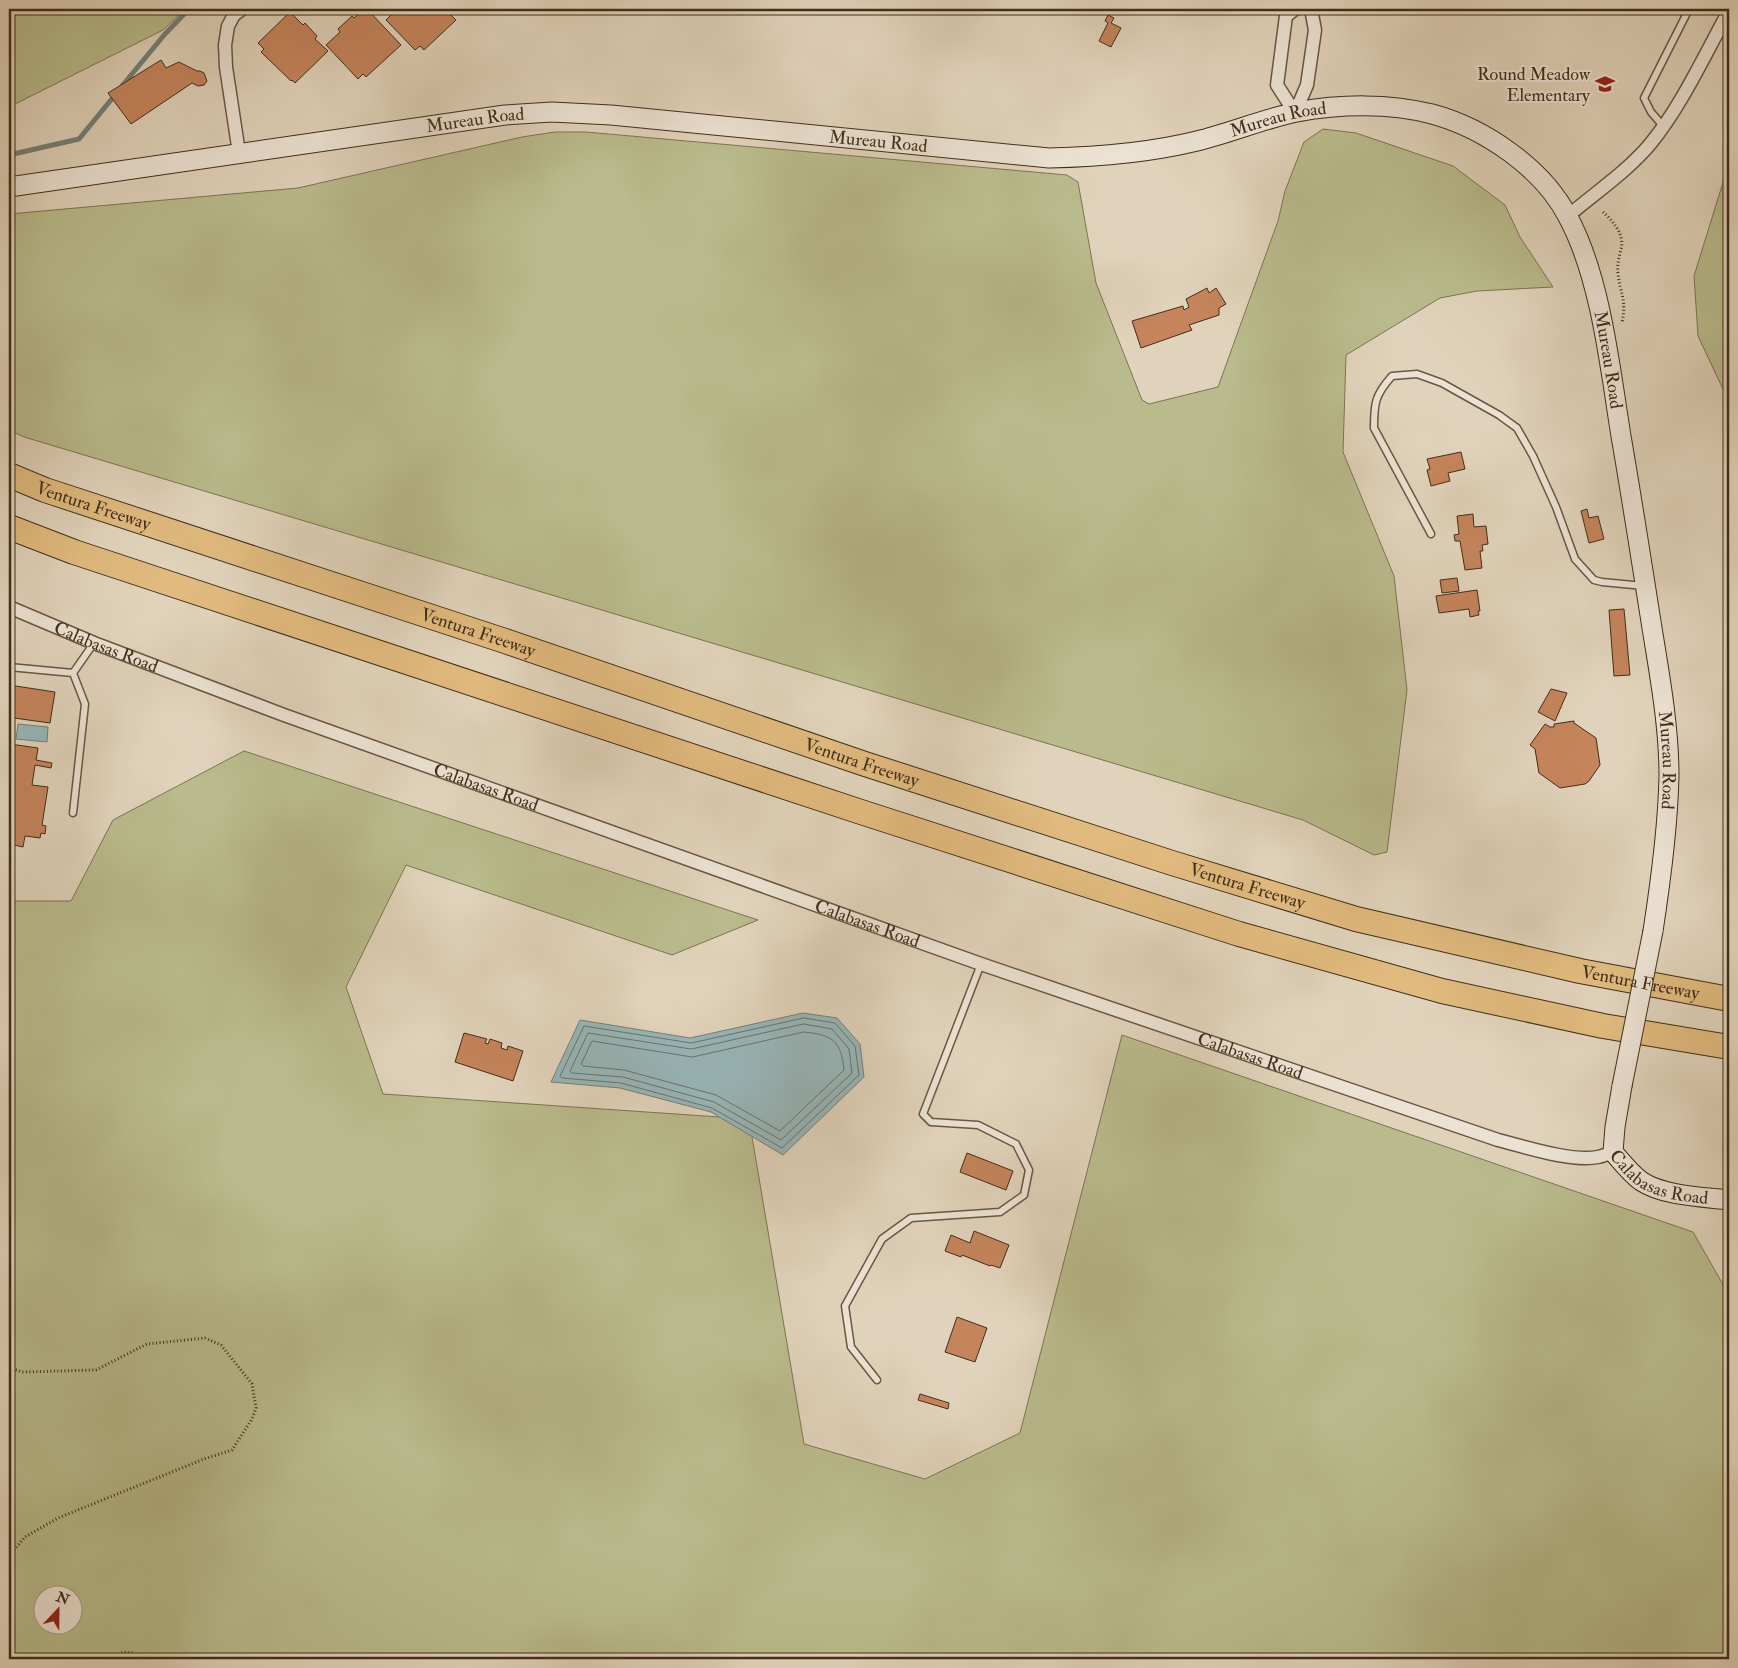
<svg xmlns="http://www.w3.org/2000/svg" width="1738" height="1668" font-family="'IM FELL Double Pica',serif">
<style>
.green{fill:#b9bb8c;stroke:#7d7452;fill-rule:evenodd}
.water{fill:#97b6b9;stroke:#758079}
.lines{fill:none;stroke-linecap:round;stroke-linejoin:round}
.shore{stroke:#6c7269;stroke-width:1}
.stream{stroke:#758079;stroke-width:5}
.building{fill:#c5845c;stroke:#412e19}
.service-casing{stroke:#695742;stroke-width:9}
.minor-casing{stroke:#695742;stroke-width:15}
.secondary-casing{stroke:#412e19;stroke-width:21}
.motorway-casing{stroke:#412e19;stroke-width:26}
.path{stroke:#412e19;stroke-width:3;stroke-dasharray:1 2.5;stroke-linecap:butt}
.service{stroke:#ece2d3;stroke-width:6}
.minor{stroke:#ece2d3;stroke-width:12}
.secondary{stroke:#ece2d3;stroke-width:19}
.motorway{stroke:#e0ba7e;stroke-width:24}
.secondary-bridge-casing{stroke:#412e19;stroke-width:21;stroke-linecap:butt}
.secondary-bridge{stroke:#ece2d3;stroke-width:19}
.labels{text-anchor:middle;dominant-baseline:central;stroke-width:4;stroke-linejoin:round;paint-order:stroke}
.poi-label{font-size:18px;fill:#412e19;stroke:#ece2d3;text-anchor:end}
.street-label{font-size:18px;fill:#412e19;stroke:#ece2d3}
</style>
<rect width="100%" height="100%" fill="#e1d3bb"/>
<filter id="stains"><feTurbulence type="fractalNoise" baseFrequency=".004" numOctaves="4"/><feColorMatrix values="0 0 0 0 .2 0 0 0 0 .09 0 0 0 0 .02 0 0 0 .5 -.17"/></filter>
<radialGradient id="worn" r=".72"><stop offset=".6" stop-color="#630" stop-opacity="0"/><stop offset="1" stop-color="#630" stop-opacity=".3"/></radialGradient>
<!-- green -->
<path class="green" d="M9,9H185L163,30L9,107Z
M1323,129L1356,133L1453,166L1505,205L1520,237L1553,287L1477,291L1440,298L1346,355L1343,452L1394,576L1407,690L1387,852L1374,855L1303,820L24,437L9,430V214L298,188L522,137L555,132H586L1067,175L1078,182L1096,283L1142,400L1149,404L1218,387L1278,221L1285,191L1304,142Z
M1729,163V402L1698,336L1694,276Z
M244,751L758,920L672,955L406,865L346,987L383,1094L749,1119L804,1444L925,1479L1020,1433L1122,1035L1693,1232L1729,1295V1659H9V901H71L113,820ZM42,1596H72V1626H42Z"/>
<!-- water -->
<path class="water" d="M18,724L48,727L47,742L16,739Z
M803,1013L837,1018L860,1044L864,1077L783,1155L711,1112L620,1088L551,1082L580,1020L690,1038Z"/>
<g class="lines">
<!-- shore -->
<path class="shore" d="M804,1018L835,1023L855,1046L859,1075L782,1148L712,1108L621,1083L562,1078L560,1076L584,1026L691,1043Z
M804,1024L832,1029L849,1049L852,1073L781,1140L714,1102L623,1077L572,1073L570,1071L588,1033L691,1049Z
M804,1032C832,1035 841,1040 844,1070L780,1131L716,1095L624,1070L583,1066L581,1064L592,1041L692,1057Z"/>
<!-- stream -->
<path class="stream" d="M122,86L165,34L189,9
M9,155L79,139L115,95"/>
</g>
<!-- building -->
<path class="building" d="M364,9H367L401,45L366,77L363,74L358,79L326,45L340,32L338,29L352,16L354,18Z
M397,9H445L456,20L424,50L420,46L415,50L386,20Z
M290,12L303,25L305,23L317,36L315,39L328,51L295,83L292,80L291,81L261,52L264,49L258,43Z
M1108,15L1114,18L1111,23L1121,28L1111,47L1099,41L1108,23L1105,21Z
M161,60L166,68L179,62L197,71H200L204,73L207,81L204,85L198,86L192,83L131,124L108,93Z
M1207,288L1209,293L1216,288L1226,304L1219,308V315L1189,325L1192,330L1141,348L1132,321L1183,306L1184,310L1189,307L1186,299Z
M1461,452L1465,469L1448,473L1450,481L1431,486L1427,470L1430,469L1427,459Z
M1587,509L1589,518L1598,516L1604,539L1589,543L1581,511Z
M1473,514L1474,527L1486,526L1488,544L1482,545L1483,551H1480L1482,568L1465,570L1460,541H1455L1454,535L1459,534L1457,516Z
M1457,578L1459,591L1442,593L1440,580Z
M1477,590L1480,611H1478L1479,615L1470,617L1469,609L1439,613L1436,596Z
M1624,609L1630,675L1614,676L1609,610Z
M9,685L55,692L50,723L14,718L10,744L38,748L36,760L52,763L51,768L35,765L32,785L48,787L42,825L46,826L45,834L41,833L40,838L25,836L23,847L9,844Z
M1551,689L1567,693L1555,721L1538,712Z
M1574,721V723L1596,738L1600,765L1589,781L1585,784L1560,788L1539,773L1535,749L1530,745L1545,724L1550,727H1554V724Z
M464,1033L487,1039L485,1043L488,1044L490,1039L502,1043L501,1048L507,1050L508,1046L523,1051L513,1081L455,1062Z
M967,1153L1013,1171L1006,1190L960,1172Z
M974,1231L1009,1245L1000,1268L991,1265L990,1266L962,1255L961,1257L945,1251L951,1235L970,1243Z
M957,1317L987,1328L975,1362L945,1352Z
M920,1394L949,1403L948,1409L918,1400Z"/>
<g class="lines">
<defs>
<path id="service" d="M1663,126L1651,112L1644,98L1689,9
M1431,534L1374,428C1374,403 1375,395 1392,376L1417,374L1442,383L1499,415L1517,428L1533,456L1556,507L1575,559L1594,580L1602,582L1644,586
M9,667L73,673L94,643
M73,673L85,704L73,813
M877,1380L851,1347L845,1306L882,1239L911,1218L1000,1212L1024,1195L1029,1170L1016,1144L978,1125L931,1122L923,1114L981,964"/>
<g id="minor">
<path d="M1295,9L1286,16L1277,85L1295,113"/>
<path d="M1295,113L1307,85L1315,30L1311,9"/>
<path d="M239,153L226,67L225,45L228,26L234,15L242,9"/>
<path d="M1568,216C1595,193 1629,170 1651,143C1682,105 1705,54 1729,11"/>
<path id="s1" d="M9,607L94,643L284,715L981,964L1498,1140C1526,1147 1571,1162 1598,1157C1603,1156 1608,1154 1613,1152"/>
</g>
<g id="secondary">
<path id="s2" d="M9,187L505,115L552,112L611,115L1049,158C1099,157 1148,153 1197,141C1230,133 1263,119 1297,112C1340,104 1389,103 1432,114C1484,128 1543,168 1568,217C1601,278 1610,368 1621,436C1632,500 1642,564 1652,628C1660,677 1669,727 1669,776C1668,828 1661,879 1653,931"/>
<path id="s3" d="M1622,1086L1615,1127L1613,1152C1622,1162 1630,1173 1641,1181C1663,1196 1703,1197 1729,1200"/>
</g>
<g id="motorway">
<path id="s4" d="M9,475L45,490L502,640L865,764L1172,863L1356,919L1580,971L1729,999"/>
<path d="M9,527L74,552L861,812L1239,934L1442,991L1603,1026L1729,1047"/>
</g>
</defs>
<!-- service casing -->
<use href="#service" class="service-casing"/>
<!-- minor casing -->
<use href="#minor" class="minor-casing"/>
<!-- secondary casing -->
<use href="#secondary" class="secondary-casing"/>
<!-- motorway casing -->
<use href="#motorway" class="motorway-casing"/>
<!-- path -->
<path class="path" d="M1603,212C1613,221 1625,235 1621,249C1619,257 1617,265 1618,273C1620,295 1627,298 1622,323
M9,1368L22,1372L96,1370L147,1344L205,1338L221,1345L252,1384L256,1408L252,1419L232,1450L204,1459L58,1518L25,1537L9,1556
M113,1659L123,1652L133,1653L134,1659"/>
<!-- service -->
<use href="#service" class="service"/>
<!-- minor -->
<use href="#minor" class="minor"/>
<!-- secondary -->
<use href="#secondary" class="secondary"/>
<!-- motorway -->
<use href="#motorway" class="motorway"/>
<defs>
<path id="secondary-bridge" d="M1622,1086L1653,931"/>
</defs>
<!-- secondary-bridge casing -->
<use href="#secondary-bridge" class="secondary-bridge-casing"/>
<!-- secondary-bridge -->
<use href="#secondary-bridge" class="secondary-bridge"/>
</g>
<!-- icons -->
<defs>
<symbol id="school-bare" viewBox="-9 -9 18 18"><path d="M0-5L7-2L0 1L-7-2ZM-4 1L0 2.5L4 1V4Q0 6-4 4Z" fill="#8f2418" stroke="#ece2d3" stroke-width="2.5" paint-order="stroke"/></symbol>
</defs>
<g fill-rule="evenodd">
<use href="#school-bare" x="1591" y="70" width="28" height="28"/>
</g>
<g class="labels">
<!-- poi labels -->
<g class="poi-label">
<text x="1590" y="74">Round Meadow<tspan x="1590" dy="21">Elementary</tspan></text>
</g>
<!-- street labels -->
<g class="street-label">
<text stroke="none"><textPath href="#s2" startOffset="471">Mureau Road</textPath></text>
<text stroke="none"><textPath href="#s2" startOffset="1281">Mureau Road</textPath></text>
<text stroke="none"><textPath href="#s2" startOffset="876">Mureau Road</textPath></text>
<text stroke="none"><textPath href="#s2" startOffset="1761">Mureau Road</textPath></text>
<text stroke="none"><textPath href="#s4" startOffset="90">Ventura Freeway</textPath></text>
<text stroke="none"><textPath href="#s4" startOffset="495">Ventura Freeway</textPath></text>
<text stroke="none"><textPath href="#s1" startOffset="105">Calabasas Road</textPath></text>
<text stroke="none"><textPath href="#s2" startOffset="2166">Mureau Road</textPath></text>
<text stroke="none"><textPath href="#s4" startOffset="900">Ventura Freeway</textPath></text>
<text stroke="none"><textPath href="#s1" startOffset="510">Calabasas Road</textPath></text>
<text stroke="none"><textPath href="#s4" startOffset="1305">Ventura Freeway</textPath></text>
<text stroke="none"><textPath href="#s1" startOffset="915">Calabasas Road</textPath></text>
<text stroke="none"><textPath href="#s4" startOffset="1710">Ventura Freeway</textPath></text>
<text stroke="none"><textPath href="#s1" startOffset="1320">Calabasas Road</textPath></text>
<text stroke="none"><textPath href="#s3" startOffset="122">Calabasas Road</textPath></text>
</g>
</g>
<!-- margin -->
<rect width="1738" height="1668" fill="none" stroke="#e1d3bb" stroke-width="30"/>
<rect x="10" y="10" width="1718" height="1648" fill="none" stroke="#412e19" stroke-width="2.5"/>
<rect x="15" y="15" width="1708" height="1638" fill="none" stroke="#412e19"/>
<!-- north arrow -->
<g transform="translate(58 1610) rotate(22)"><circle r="24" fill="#ece2d3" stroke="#a89a89"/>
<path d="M0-4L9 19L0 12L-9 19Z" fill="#8f2418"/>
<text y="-8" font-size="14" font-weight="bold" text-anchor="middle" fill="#412e19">N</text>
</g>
<rect width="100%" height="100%" filter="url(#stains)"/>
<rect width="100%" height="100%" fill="url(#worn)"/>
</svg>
